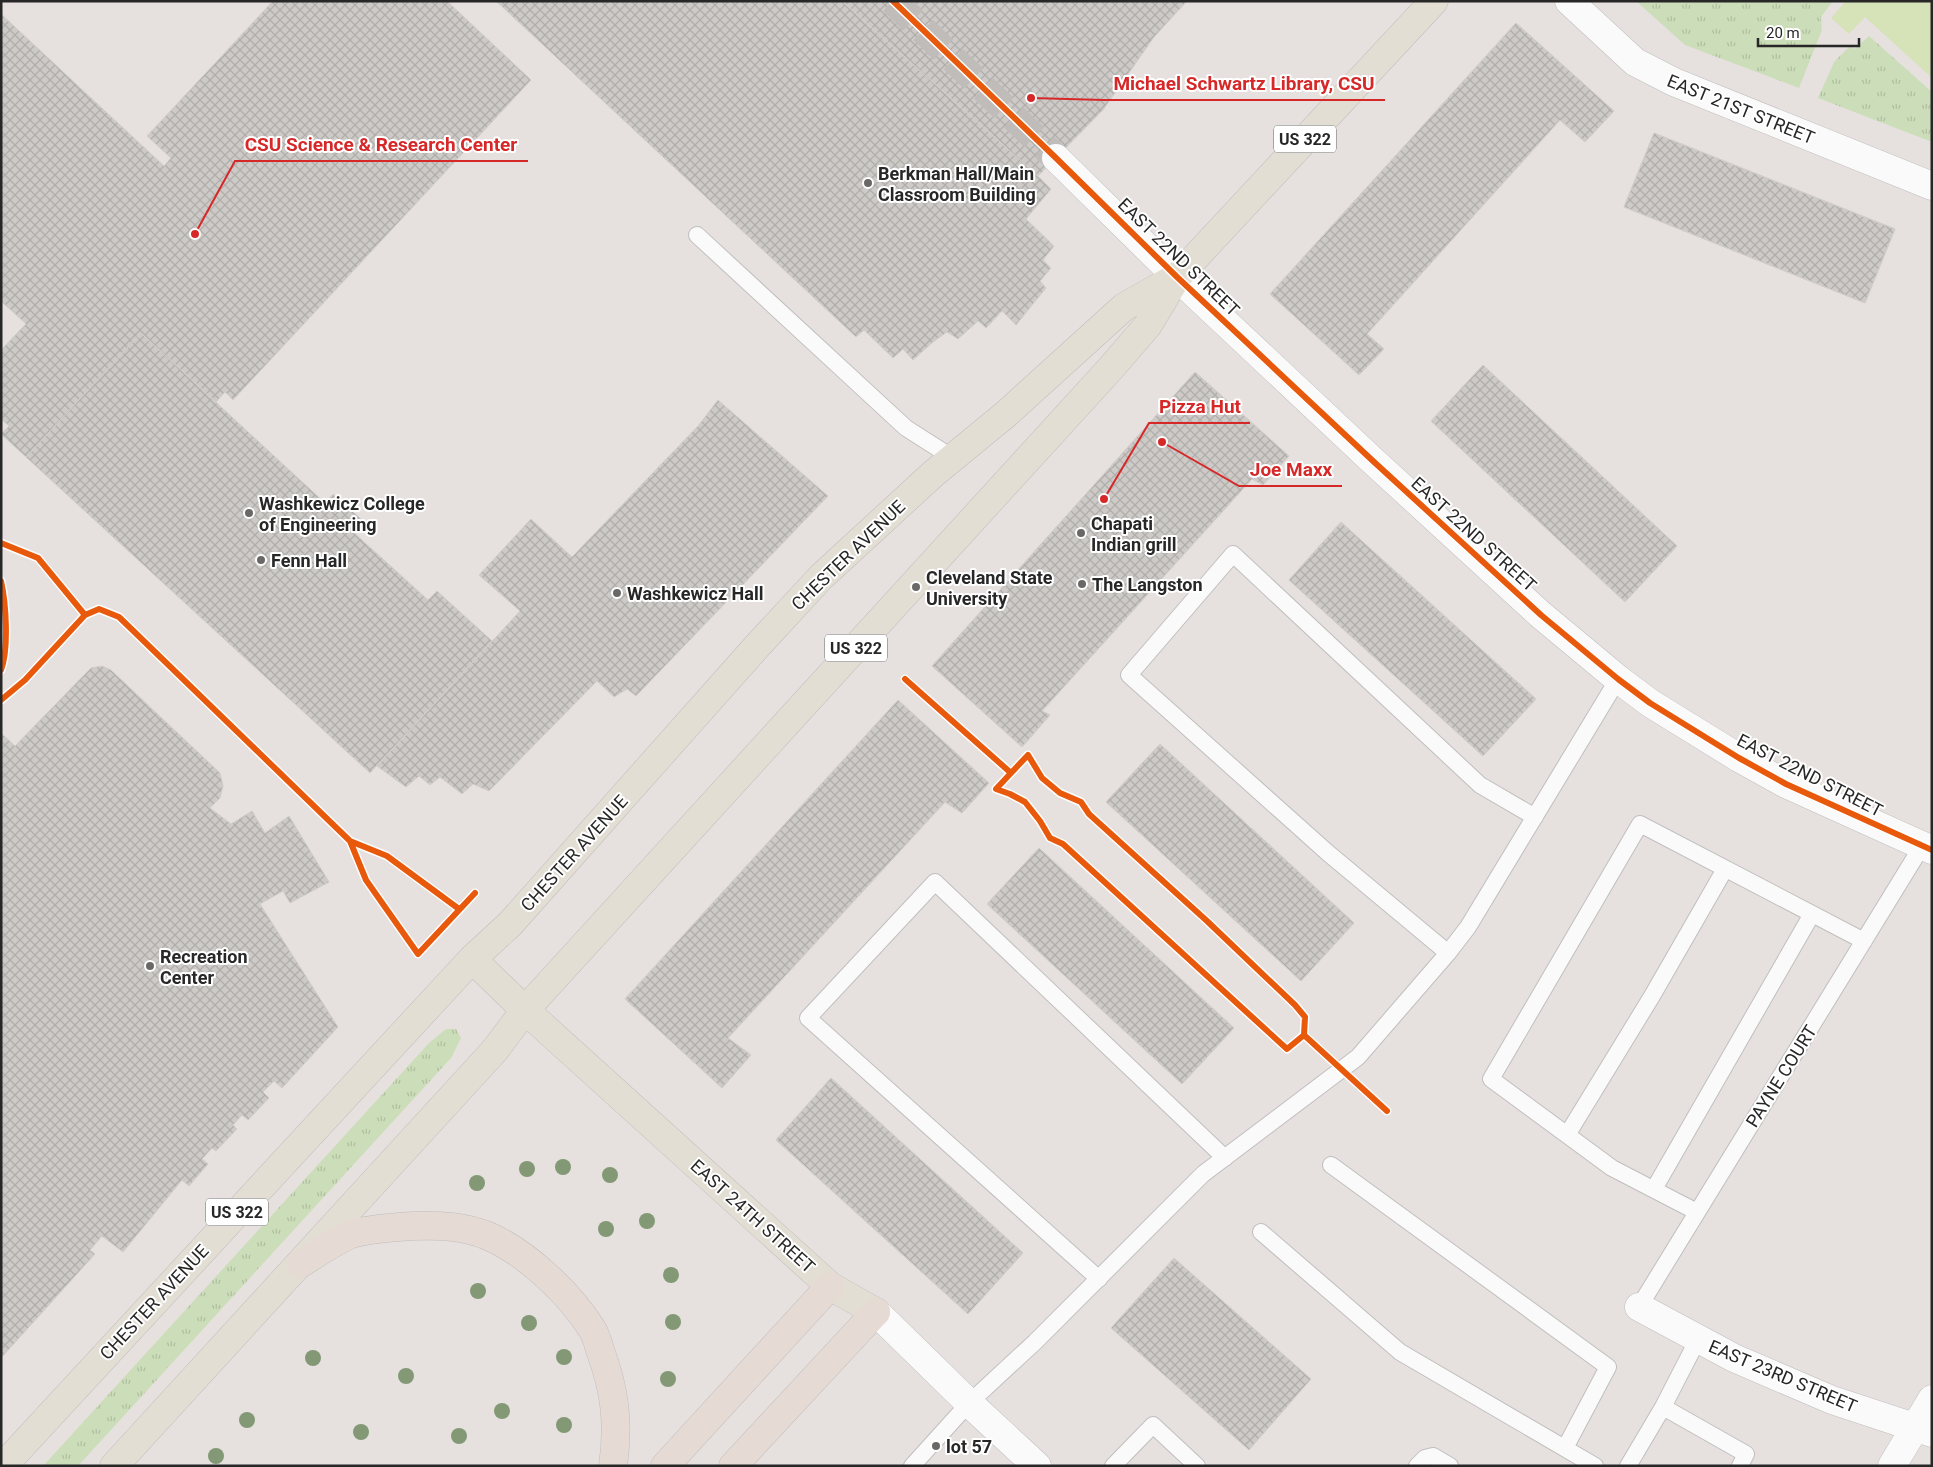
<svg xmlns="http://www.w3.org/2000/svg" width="1933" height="1467" font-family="Roboto,sans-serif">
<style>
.grass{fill:url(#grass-tufts)}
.pitch{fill:#d6e2b7}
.building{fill:url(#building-cross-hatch);stroke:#d1cdca}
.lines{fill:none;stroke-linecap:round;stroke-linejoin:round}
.tertiary-tunnel{stroke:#c0bcb9;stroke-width:28;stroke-dasharray:28 14;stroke-linecap:butt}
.service-casing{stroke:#c0bebf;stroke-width:18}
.minor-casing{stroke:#c0bebf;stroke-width:29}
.tertiary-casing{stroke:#c0bebf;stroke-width:29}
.primary-casing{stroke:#bfbdbc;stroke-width:29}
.motorway-casing{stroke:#bfbdbc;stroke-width:29}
.service{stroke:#fbfafa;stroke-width:16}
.minor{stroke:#fbfafa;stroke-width:28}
.tertiary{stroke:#fbfafa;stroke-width:28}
.primary{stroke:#e3ded4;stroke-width:28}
.motorway{stroke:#e6dad4;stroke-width:28}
.cycleway-casing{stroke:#fff;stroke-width:9}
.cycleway{stroke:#e8590c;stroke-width:6}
.tree{fill:#839875}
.poi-dot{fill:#6a6867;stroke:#fff;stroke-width:2}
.labels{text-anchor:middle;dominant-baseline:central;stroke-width:4;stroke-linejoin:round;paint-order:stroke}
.shield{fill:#fff;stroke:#686868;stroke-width:1}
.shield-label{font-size:16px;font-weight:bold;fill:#272727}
.street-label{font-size:18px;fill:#272727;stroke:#fff}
.poi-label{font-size:18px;font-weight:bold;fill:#272727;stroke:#fff;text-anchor:start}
.leader{fill:none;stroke:#d62828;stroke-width:2}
.callout-dot{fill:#d62828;stroke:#fff;stroke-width:2}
.callout-label{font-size:19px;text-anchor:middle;font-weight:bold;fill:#d62828;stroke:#fff;stroke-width:4;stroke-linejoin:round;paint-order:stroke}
</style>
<defs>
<pattern id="grass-tufts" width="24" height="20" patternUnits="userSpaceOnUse" patternTransform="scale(1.25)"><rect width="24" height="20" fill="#ccdeb9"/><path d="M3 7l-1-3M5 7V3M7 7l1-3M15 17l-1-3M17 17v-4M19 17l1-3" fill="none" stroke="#afbe9f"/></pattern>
<pattern id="building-cross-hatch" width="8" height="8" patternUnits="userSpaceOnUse" patternTransform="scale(1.25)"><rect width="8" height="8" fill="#cdcac7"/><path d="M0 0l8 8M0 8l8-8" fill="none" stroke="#b0aeab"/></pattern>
</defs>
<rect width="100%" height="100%" fill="#e6e1de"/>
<!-- grass -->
<path class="grass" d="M1636,1H1833L1821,17L1822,30L1799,88L1685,45Z
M1869,36L1932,92V142L1818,98L1834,62L1851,45L1854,49Z
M446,1029H456L461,1038L451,1058L78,1466H43L429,1043Z"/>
<!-- pitch -->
<path class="pitch" d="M1846,1H1932V78L1865,17L1849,34L1831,18Z"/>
<!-- building -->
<path class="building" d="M273,1H447L531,80L233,400L225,392L216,402L141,333L26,457L1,434L9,426L1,419V350L26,324L1,301V14L164,166L171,158L147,136Z
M496,1H842L1038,176L1051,189L1026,219L1054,246L1043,260L1051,268L1040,281L1046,288L1016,325L1002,311L986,328L978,321L958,339L947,332L933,342L913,360L903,349L893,358L864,330L856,337Z
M842,1H1187L1154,37L1103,110L1038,176Z
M1516,23L1614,111L1585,142L1560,120L1367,334L1384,349L1359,375L1270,294Z
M1516,23L1614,111L1585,142L1560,120L1367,334L1384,349L1359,375L1270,294Z
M1654,133L1895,229L1865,303L1624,207Z
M1654,133L1895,229L1865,303L1624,207Z
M141,333L325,503L333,494L361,519L351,530L428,600L437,591L492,641L370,773L26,457Z
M1483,365L1677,546L1625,602L1431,421Z
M1483,365L1677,546L1625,602L1431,421Z
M1195,372L1289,456L1263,485L1252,479L1042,711L1050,715L1022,747L932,666Z
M1195,372L1289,456L1263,485L1252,479L1042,711L1050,715L1022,747L932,666Z
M718,400L828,496L636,696L627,689L614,697L597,681L489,791L473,784L462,794L440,777L430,785L419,776L406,787L377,766L520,611L479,575L531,519L572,557L698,426Z
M1341,522L1536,699L1483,756L1289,580Z
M1341,522L1536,699L1483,756L1289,580Z
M102,666L111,670L220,773L223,786L220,798L210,808L231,824L252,811L265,833L289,816L329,882L290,903L283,891L260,904L338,1027L282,1088L274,1081L263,1092L269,1098L248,1120L242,1115L233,1125L237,1129L216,1151L212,1148L202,1159L208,1164L189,1186L182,1180L123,1252L102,1236L90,1250L95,1254L1,1358V733L15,746L91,668Z
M898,700L989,783L962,813L945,802L728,1038L751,1055L722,1088L625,999Z
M898,700L989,783L962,813L945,802L728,1038L751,1055L722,1088L625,999Z
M1160,744L1354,923L1301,981L1106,802Z
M1160,744L1354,923L1301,981L1106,802Z
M1039,848L1234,1028L1182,1084L987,904Z
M1039,848L1234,1028L1182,1084L987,904Z
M831,1078L1023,1253L968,1314L776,1140Z
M831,1078L1023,1253L968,1314L776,1140Z
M1174,1258L1311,1379L1249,1450L1111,1328Z"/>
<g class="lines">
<!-- tertiary-tunnel -->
<path class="tertiary-tunnel" d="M893,1L1056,158"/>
<defs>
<path id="service" d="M697,235L906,428L953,458
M1448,953L1328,853L1129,675L1233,554L1480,785L1535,817
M1567,1135L1652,996L1725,869
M1331,1165L1608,1367L1565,1448
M1654,1189L1812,914
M1697,1212L1612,1168L1491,1079L1640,824L1864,941
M1261,1232L1400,1352L1595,1466
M1099,1279L808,1018L935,882L1225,1158
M1639,1307L1922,846
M1663,1407L1746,1454L1740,1466
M912,1466L969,1403L1035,1342L1203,1174L1358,1057L1448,953L1468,927L1618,679
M1113,1466L1153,1425L1197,1466
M1417,1466L1425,1458L1433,1456L1450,1466
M1628,1466L1663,1407L1698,1339"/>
<path id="minor" d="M1569,1L1635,62L1674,82L1932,186
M1177,277L1373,461L1541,615L1618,679L1650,703L1739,758L1786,784L1932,850
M1639,1307L1734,1358L1832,1400L1932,1433"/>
<path id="tertiary" d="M1056,158L1177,277
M876,1312L969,1403L1037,1466
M1892,1466L1932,1399"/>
<path id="primary" d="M472,959L525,1010L830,1286L876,1312
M3,1466L472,959L510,924L759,644L821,577L933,474L1006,414L1124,307L1175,278
M114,1466L495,1050L525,1010L1110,369L1148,325L1177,277L1434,1"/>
<path id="motorway" d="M300,1264C316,1254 332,1243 349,1235C365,1229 396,1227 413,1226C439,1225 464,1226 488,1236C526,1252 570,1294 592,1329C596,1335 598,1343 600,1350C615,1390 619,1423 613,1466
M665,1466L830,1286
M733,1466L876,1312"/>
</defs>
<!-- service casing -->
<use href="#service" class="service-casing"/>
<!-- minor casing -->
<use href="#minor" class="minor-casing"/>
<!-- tertiary casing -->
<use href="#tertiary" class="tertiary-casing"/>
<!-- primary casing -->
<use href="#primary" class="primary-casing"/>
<!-- motorway casing -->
<use href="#motorway" class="motorway-casing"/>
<!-- service -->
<use href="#service" class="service"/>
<!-- minor -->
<use href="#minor" class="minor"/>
<!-- tertiary -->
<use href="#tertiary" class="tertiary"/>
<!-- primary -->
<use href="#primary" class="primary"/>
<!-- motorway -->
<use href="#motorway" class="motorway"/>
<defs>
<path id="cycleway" d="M893,1L1056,158L1177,277L1373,461L1541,615L1618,679L1650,703L1739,758L1786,784L1932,850
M1,543L38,558L85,615L99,609L119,617L350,841L387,856L459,909
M1,581C6,603 9,649 1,670
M905,679L1011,773L1028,755L1042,778L1060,793L1081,802L1089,814L1207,921L1295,1005L1305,1017L1304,1035L1287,1049L1063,844L1050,838L1040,821L1025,802L1010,794L996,789L1011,773
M1,700L25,680L85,615
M350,841L366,880L418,954L475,893
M1304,1035L1387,1111"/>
</defs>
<!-- cycleway casing -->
<use href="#cycleway" class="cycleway-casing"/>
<!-- cycleway -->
<use href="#cycleway" class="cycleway"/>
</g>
<!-- trees -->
<g class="tree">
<circle cx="563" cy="1167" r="8"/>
<circle cx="527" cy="1169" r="8"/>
<circle cx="610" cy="1175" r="8"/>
<circle cx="477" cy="1183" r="8"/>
<circle cx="647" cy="1221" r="8"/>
<circle cx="606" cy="1229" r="8"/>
<circle cx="671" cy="1275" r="8"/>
<circle cx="478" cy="1291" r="8"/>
<circle cx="673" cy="1322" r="8"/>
<circle cx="529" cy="1323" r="8"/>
<circle cx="564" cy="1357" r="8"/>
<circle cx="313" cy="1358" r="8"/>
<circle cx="406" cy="1376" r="8"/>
<circle cx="668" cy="1379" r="8"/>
<circle cx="502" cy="1411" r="8"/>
<circle cx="247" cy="1420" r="8"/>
<circle cx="564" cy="1425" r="8"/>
<circle cx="361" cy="1432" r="8"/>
<circle cx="459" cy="1436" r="8"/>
<circle cx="216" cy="1456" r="8"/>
</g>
<!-- markers -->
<g class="poi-dot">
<circle cx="868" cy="183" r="5"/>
<circle cx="249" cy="513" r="5"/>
<circle cx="1081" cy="533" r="5"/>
<circle cx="261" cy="560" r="5"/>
<circle cx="1082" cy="584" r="5"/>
<circle cx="916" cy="587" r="5"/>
<circle cx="617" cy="593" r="5"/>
<circle cx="150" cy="966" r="5"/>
<circle cx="936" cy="1446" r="5"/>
</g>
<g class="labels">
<!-- shield labels -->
<g class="shield">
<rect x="1274" y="125.5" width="62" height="27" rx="4"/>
<rect x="825" y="634.5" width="62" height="27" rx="4"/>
<rect x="206" y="1198.5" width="62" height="27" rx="4"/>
</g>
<g class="shield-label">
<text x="1305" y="139">US 322</text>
<text x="856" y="648">US 322</text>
<text x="237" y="1212">US 322</text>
</g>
<!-- street labels -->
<g class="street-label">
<text transform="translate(1741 109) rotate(22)">EAST 21ST STREET</text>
<text transform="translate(1179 257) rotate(44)">EAST 22ND STREET</text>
<text transform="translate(1474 534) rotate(42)">EAST 22ND STREET</text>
<text transform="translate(848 555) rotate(-44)">CHESTER AVENUE</text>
<text transform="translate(1810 775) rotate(27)">EAST 22ND STREET</text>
<text transform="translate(574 853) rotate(-48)">CHESTER AVENUE</text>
<text transform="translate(1781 1076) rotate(-58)">PAYNE COURT</text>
<text transform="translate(753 1216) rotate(42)">EAST 24TH STREET</text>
<text transform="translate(154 1302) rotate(-47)">CHESTER AVENUE</text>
<text transform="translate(1783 1376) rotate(23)">EAST 23RD STREET</text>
</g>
<!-- poi labels -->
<g class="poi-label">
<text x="878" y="173">Berkman Hall/Main<tspan x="878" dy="21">Classroom Building</tspan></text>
<text x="259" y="503">Washkewicz College<tspan x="259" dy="21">of Engineering</tspan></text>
<text x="1091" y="523">Chapati<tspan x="1091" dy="21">Indian grill</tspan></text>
<text x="271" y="560">Fenn Hall</text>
<text x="926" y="577">Cleveland State<tspan x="926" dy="21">University</tspan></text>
<text x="1092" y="584">The Langston</text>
<text x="627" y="593">Washkewicz Hall</text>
<text x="160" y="956">Recreation<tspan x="160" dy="21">Center</tspan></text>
<text x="946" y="1446">lot 57</text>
</g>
</g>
<!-- callouts -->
<path class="leader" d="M1031 98L1104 100H1385M195 234L235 161H528M1104 499L1149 423H1250M1162 442L1239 486H1342"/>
<g class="callout-dot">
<circle cx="1031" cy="98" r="5"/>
<circle cx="195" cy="234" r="5"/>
<circle cx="1104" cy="499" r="5"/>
<circle cx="1162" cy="442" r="5"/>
</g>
<g class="callout-label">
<text x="1244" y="90">Michael Schwartz Library, CSU</text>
<text x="381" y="151">CSU Science &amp; Research Center</text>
<text x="1200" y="413">Pizza Hut</text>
<text x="1291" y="476">Joe Maxx</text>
</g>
<!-- border -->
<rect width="1933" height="1467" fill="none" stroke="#272727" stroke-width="5"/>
<!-- scale -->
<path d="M1758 38v8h101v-8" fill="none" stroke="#272727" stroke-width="2.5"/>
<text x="1766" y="38" font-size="15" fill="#272727" stroke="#ffffff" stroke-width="4" paint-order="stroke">20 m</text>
</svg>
